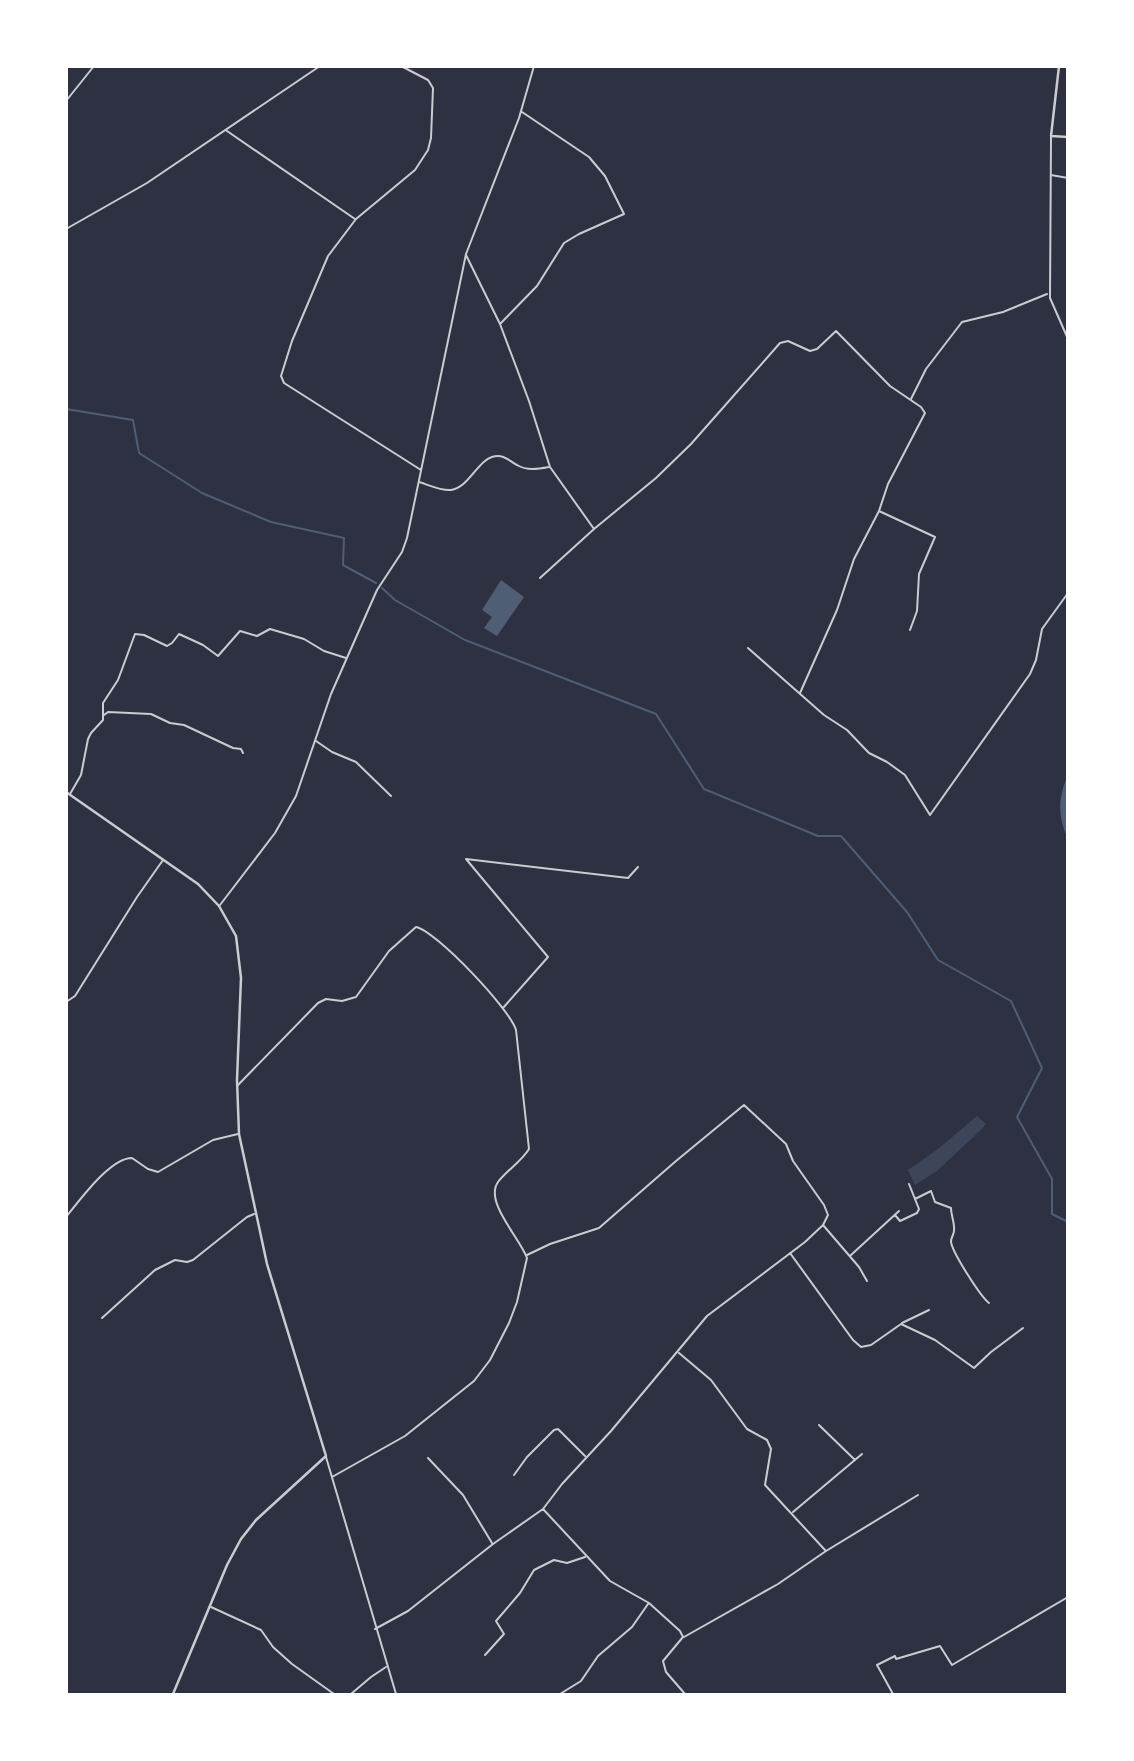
<svg xmlns="http://www.w3.org/2000/svg" width="1134" height="1761" font-family="'DM Sans',sans-serif">
<style>
.green{fill:#3c4559}
.water{fill:#4f5d75}
.lines{fill:none;stroke-linecap:round;stroke-linejoin:round}
.stream{stroke:#4f5d75;stroke-width:2}
.minor{stroke:#caccd0;stroke-width:2}
.tertiary{stroke:#caccd0;stroke-width:2.5}
</style>
<rect width="100%" height="100%" fill="#2d3142"/>
<!-- green -->
<path class="green" d="M977,1116L986,1124L982,1129L937,1171L915,1185L908,1170L938,1149Z"/>
<!-- water -->
<path class="water" d="M501,580L524,597L497,636L484,628L492,617L482,610Z
M1067,777V837C1058,815 1058,799 1067,777Z"/>
<g class="lines">
<!-- stream -->
<path class="stream" d="M66,409L133,420L139,453L202,493L271,522L344,538L343,565L376,583
M382,588L395,600L465,640L656,714L704,789L818,836H841L907,912L938,960L1011,1001L1042,1068L1017,1117L1052,1179V1214L1068,1222"/>
<!-- minor -->
<path class="minor" d="M401,66L428,80L433,88L431,138L428,150L415,170L356,219L328,256L292,341L281,376L284,383L421,470
M66,101L94,66
M227,131L355,219
M1051,137L1050,298L1068,339
M1051,175L1068,178
M66,229L147,183L320,66
M466,255L500,324L529,401L550,467L594,529
M500,324L537,286L564,243L579,234L624,214L605,176L589,157L522,112
M911,399L926,369L962,322L1003,312L1047,294
M419,482C429,485 441,491 451,490C471,487 478,456 498,456C506,456 511,462 517,465C527,471 538,469 549,467
M879,511L935,537L919,574L917,611L910,630
M540,578L594,529L656,478L691,444L780,343L788,341L810,351L817,349L836,331L890,386L921,407L925,413L888,484L879,511L854,559L837,610L800,693
M748,648L824,715L847,730L869,753L887,762L905,775L930,815L1030,674L1036,660L1042,629L1068,593
M104,715L108,712L151,714L170,723L184,725L233,748L241,749L243,753
M316,741L332,752L356,762L391,796
M70,794L81,775L88,739L91,733L103,720V703L118,680L135,634L144,635L167,646L172,643L179,634L203,645L218,656L240,631L257,636L270,629L304,639L324,651L346,658
M220,905L275,833L296,796L331,694L377,590L402,552L407,538L466,254L519,118L534,66
M66,1002L75,996L137,897L163,860
M503,1008L548,957L466,859L628,878L638,867
M238,1085L318,1003L326,999L342,1001L356,997L389,951L416,927C436,931 510,1009 516,1030L529,1149C521,1162 507,1170 498,1182C484,1202 520,1238 527,1258L517,1302L509,1323L490,1360L474,1381L405,1436L332,1477
M915,1199L931,1191L935,1202L951,1208C951,1215 955,1224 954,1231C954,1234 951,1238 951,1241C951,1251 981,1297 989,1303
M895,1215L900,1221L917,1213L919,1209L909,1184
M66,1217C80,1200 110,1158 132,1158L148,1169L158,1172L213,1140L238,1134
M823,1225L859,1267L867,1281
M790,1253L853,1340L861,1347L871,1345L901,1324L935,1340L974,1368L991,1352L1023,1328
M527,1255L550,1244L599,1228L676,1161L744,1105L786,1144L793,1161L824,1205L828,1215L823,1225L805,1242L707,1316L611,1431L562,1484L543,1509
M851,1255L899,1211
M102,1318L155,1270L175,1260L187,1262L193,1260L247,1217L254,1214
M902,1323L929,1310
M679,1353L711,1380L747,1429L767,1440L771,1449L765,1485L825,1550
M819,1425L855,1460
M326,1457L396,1694
M428,1458L463,1495L492,1543
M514,1475L527,1457L554,1430L558,1429L585,1456
M793,1512L862,1454
M211,1607L261,1630L273,1647L292,1664L334,1694
M375,1629L408,1611L493,1544L543,1509L610,1581L649,1603L680,1631L683,1637L663,1661L666,1672L685,1694
M684,1637L778,1584L826,1551L918,1495
M485,1655L504,1634L496,1621L520,1593L534,1570L554,1560L567,1563L585,1557
M351,1694L371,1677L386,1667
M560,1694L581,1681L598,1656L632,1627L648,1604
M893,1694L877,1665L895,1656L896,1659L940,1646L952,1665L1068,1597"/>
<!-- tertiary -->
<path class="tertiary" d="M1059,66L1051,136L1068,137
M66,792L198,884L219,906L236,936L241,978L237,1080L239,1134L267,1264L326,1456L256,1520L241,1539L227,1565L173,1694"/>
</g>
<!-- border -->
<rect width="1134" height="1761" fill="none" stroke="#ffffff" stroke-width="136"/>
</svg>
